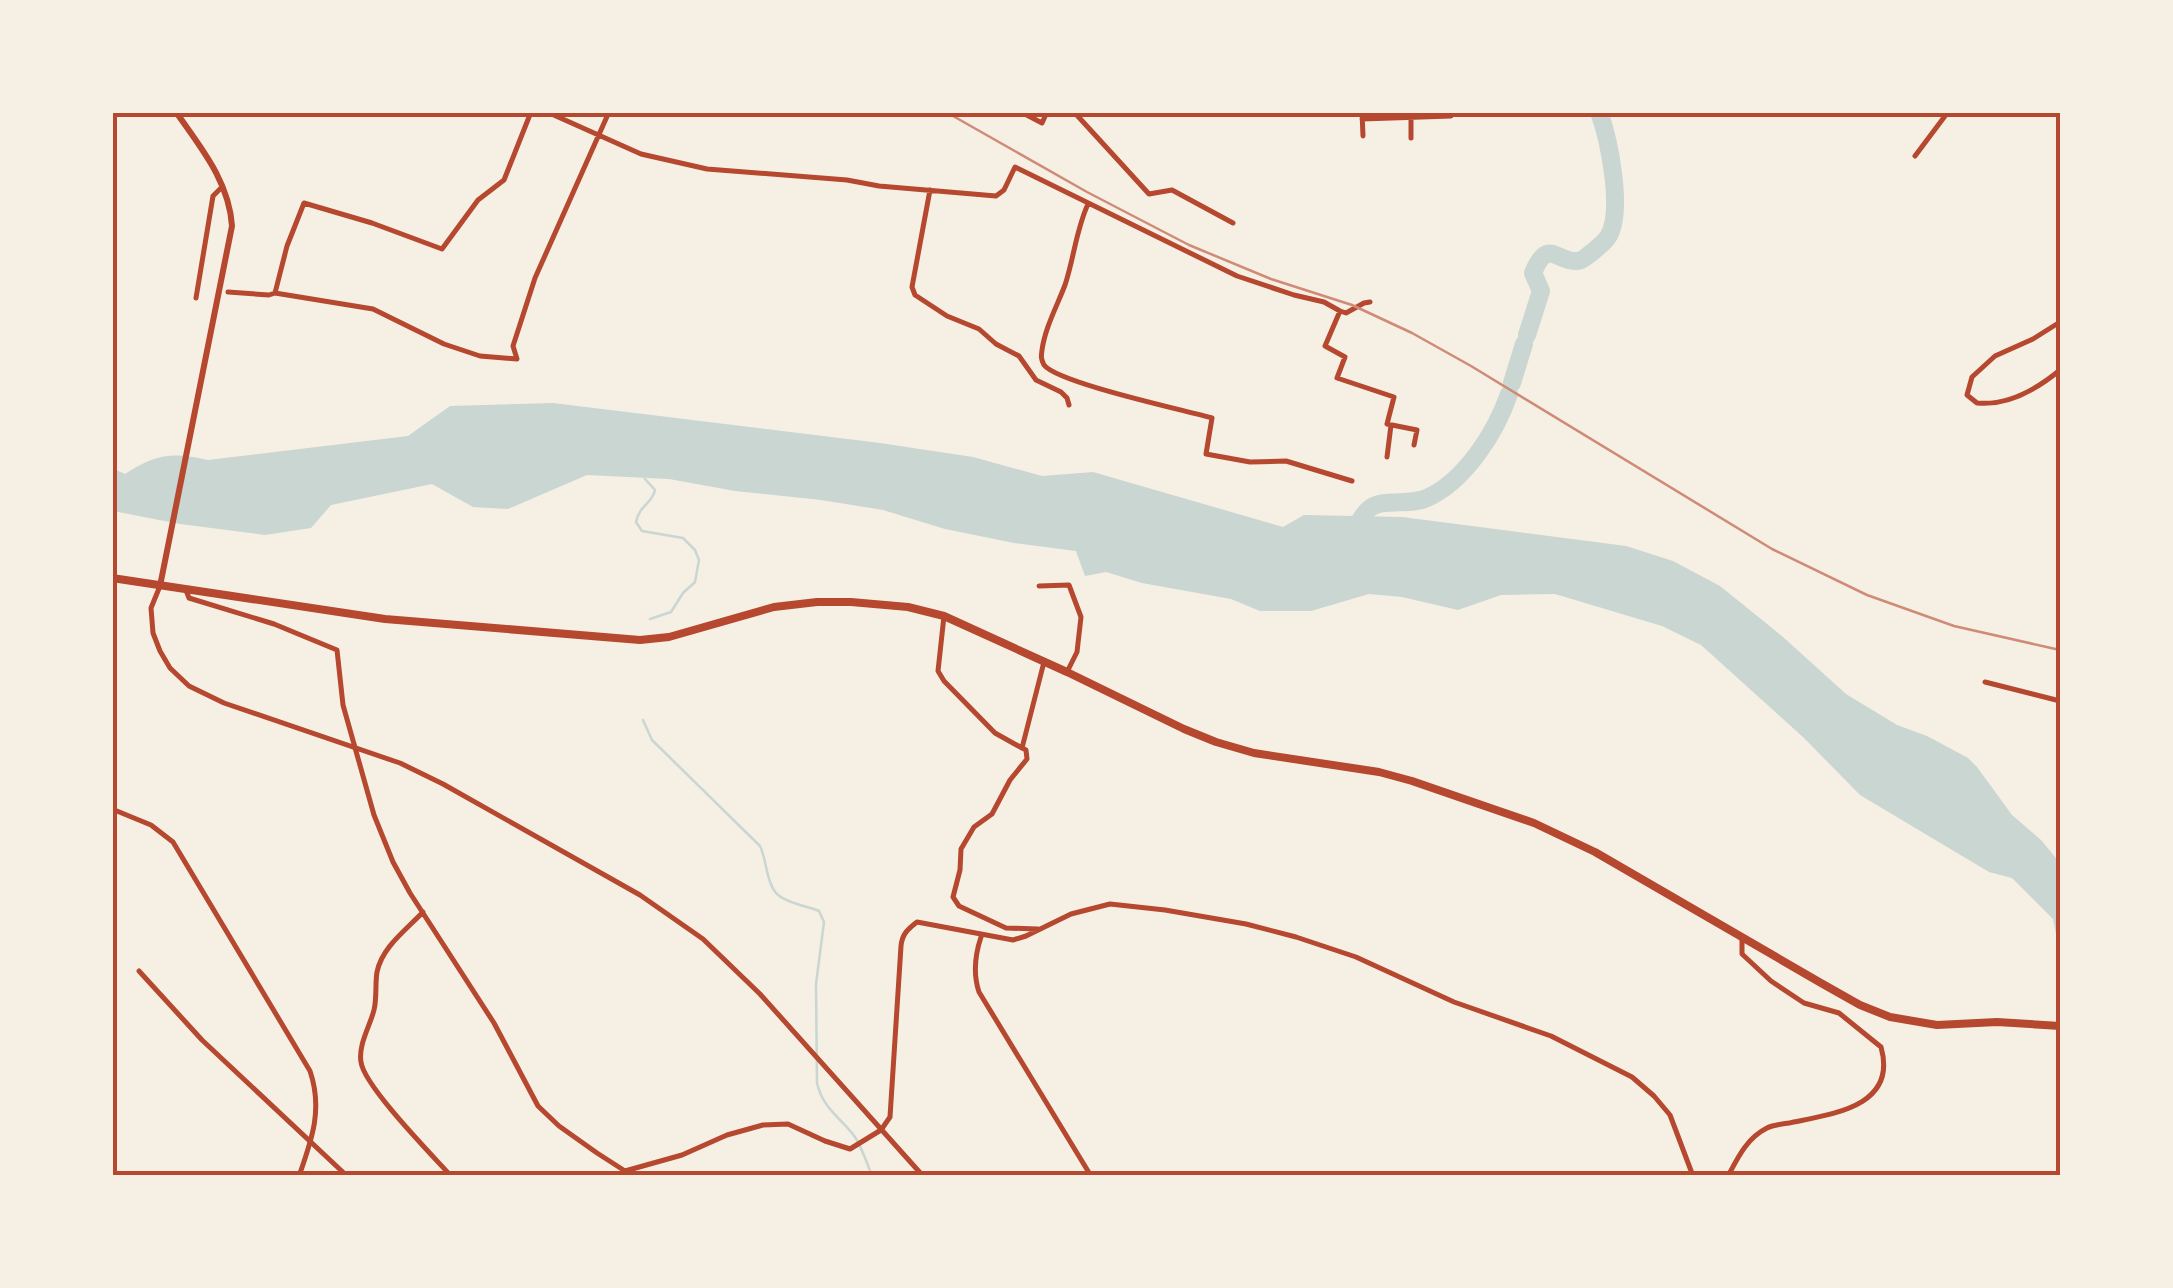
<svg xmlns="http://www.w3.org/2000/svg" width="2173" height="1288" font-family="'Times New Roman',serif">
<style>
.water{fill:#c9d6d2}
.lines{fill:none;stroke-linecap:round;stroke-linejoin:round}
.stream{stroke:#c9d6d2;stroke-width:2.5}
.river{stroke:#c9d6d2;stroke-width:18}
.minor{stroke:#b5482f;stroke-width:5}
.tertiary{stroke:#b5482f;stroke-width:5}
.secondary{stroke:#b5482f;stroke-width:6}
.primary{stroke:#b5482f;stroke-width:8}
.rail{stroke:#cf8b77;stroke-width:2.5}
.neatline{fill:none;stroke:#b5482f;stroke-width:4}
</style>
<rect width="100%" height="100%" fill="#f6efe4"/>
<!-- water -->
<path class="water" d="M553,403L880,443L973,457L1042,476L1093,472L1283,527L1304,515L1402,517L1626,546L1673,561L1720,586L1783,637L1846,694L1897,725L1927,736L1968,758L1977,767L2012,815L2041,840L2060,863V954L2053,919L2012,878L1989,872L1860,795L1804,738L1701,645L1662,626L1555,594L1501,595L1458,610L1402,597L1369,594L1311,611H1260L1231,599L1142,583L1106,572L1085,576L1076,551L1014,543L945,529L883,510L821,500L735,491L669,479L587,475L508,509L473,507L432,484L331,505L311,528L265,535L180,524L113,511L112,468L125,474C157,454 171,452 208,460L408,436L450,406Z"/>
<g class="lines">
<!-- stream -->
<path class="stream" d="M645,479L655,490C652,504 640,504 636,522L642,531L683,538L695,550L699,560L695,582L683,593L671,612L650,619
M643,720L652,740L760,846C767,860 766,884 778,895C789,904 807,906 819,911L824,922L816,984L817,1083C823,1109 841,1118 855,1137C862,1148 867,1163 872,1176"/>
<!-- river -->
<path class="river" d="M1527,335L1541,291L1533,273C1548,237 1556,262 1577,261C1583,261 1587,256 1591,253C1597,248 1604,243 1608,237C1624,212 1609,139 1599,112
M1512,383L1524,344
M1350,538C1355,530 1360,518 1367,511C1380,496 1408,507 1427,498C1465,481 1496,432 1509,394"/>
<!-- minor -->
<path class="minor" d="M547,112L641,154L707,169L847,180L879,186L996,196L1004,190L1015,167L1237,276L1294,295L1324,302L1340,311L1346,313L1364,303L1370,302
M1021,112L1042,123L1047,112
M1074,112L1149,194L1172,190L1233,223
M1362,112L1363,136
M1411,112V138
M1362,119L1451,116
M1915,156L1948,112
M930,190L912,287L915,295L947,316L979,329L996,344L1019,356L1036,380L1061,392L1067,398L1069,405
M1088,204C1076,230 1074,258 1065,285C1057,306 1045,328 1042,350C1041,357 1041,359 1044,365C1058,383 1184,410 1212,418L1206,454L1250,462L1286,461L1352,481
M228,292L269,295L275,293L287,246L304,203L372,223L442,249L478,200L504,180L531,112
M275,293L373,309L444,344L480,356L517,359L513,346L535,278L609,112
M196,298L213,196L222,187
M1340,311L1325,346L1345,357L1337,378L1394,397L1387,424L1417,430L1414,445
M2060,322L2033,339L1995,356L1972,377L1967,395L1977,403C2008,406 2037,389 2060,370
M1387,457L1391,425
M1039,586L1069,585L1081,617L1077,652L1067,672
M186,590L189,598L274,624L337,650L343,705L374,815L393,862L410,893L494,1023L538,1106L559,1126L597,1153L625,1171L629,1176
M944,616L938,671L944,681L995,733L1022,748
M1985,682L2060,701
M423,912C406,930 382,947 377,972C375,984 377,998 374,1010C370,1026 358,1045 361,1062C364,1086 432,1155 451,1176
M1038,929L1006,928L959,906L953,897L960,870L961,849L974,827L992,814L1010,780L1027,759L1026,750L1022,748L1044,662
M981,937C975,955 973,974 979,992L1091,1176
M139,971L202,1040L347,1176
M625,1171L682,1155L727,1135L763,1125L788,1124L825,1141L850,1149L881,1130L890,1117L901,946C902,934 908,929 917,922L1013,940L1026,936L1071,914L1110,904L1165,910L1246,924L1296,937L1356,957L1454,1002L1551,1036L1632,1077L1654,1096L1670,1115L1693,1176
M1728,1176C1738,1157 1747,1138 1767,1128C1773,1125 1782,1124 1789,1123C1832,1114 1898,1107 1881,1047L1839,1013L1804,1003L1771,981L1742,954V938"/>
<!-- tertiary -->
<path class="tertiary" d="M160,586L151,608L153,633L160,651L170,668L189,686L224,703L400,763L443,784L640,895L703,939L760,994L923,1176
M112,809L151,825L173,842L310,1071C323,1109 312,1139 299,1176"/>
<!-- secondary -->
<path class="secondary" d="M160,586L232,226C229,181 201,148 176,112"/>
<!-- primary -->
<path class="primary" d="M112,578L385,619L640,640L669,637L774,607L817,602H851L908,607L944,616L1067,672L1184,729L1216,742L1254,753L1379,772L1412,781L1534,823L1595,852L1821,983L1860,1005L1890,1017L1937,1025L1997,1022L2060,1026"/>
<!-- rail -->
<path class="rail" d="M946,112L1087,192L1189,245L1271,279L1352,305L1412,333L1471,366L1772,549L1867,595L1954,626L2060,650"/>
</g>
<!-- border -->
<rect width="2173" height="1288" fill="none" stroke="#f6efe4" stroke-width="230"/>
<rect x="115" y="115" width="1943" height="1058" class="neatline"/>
</svg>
